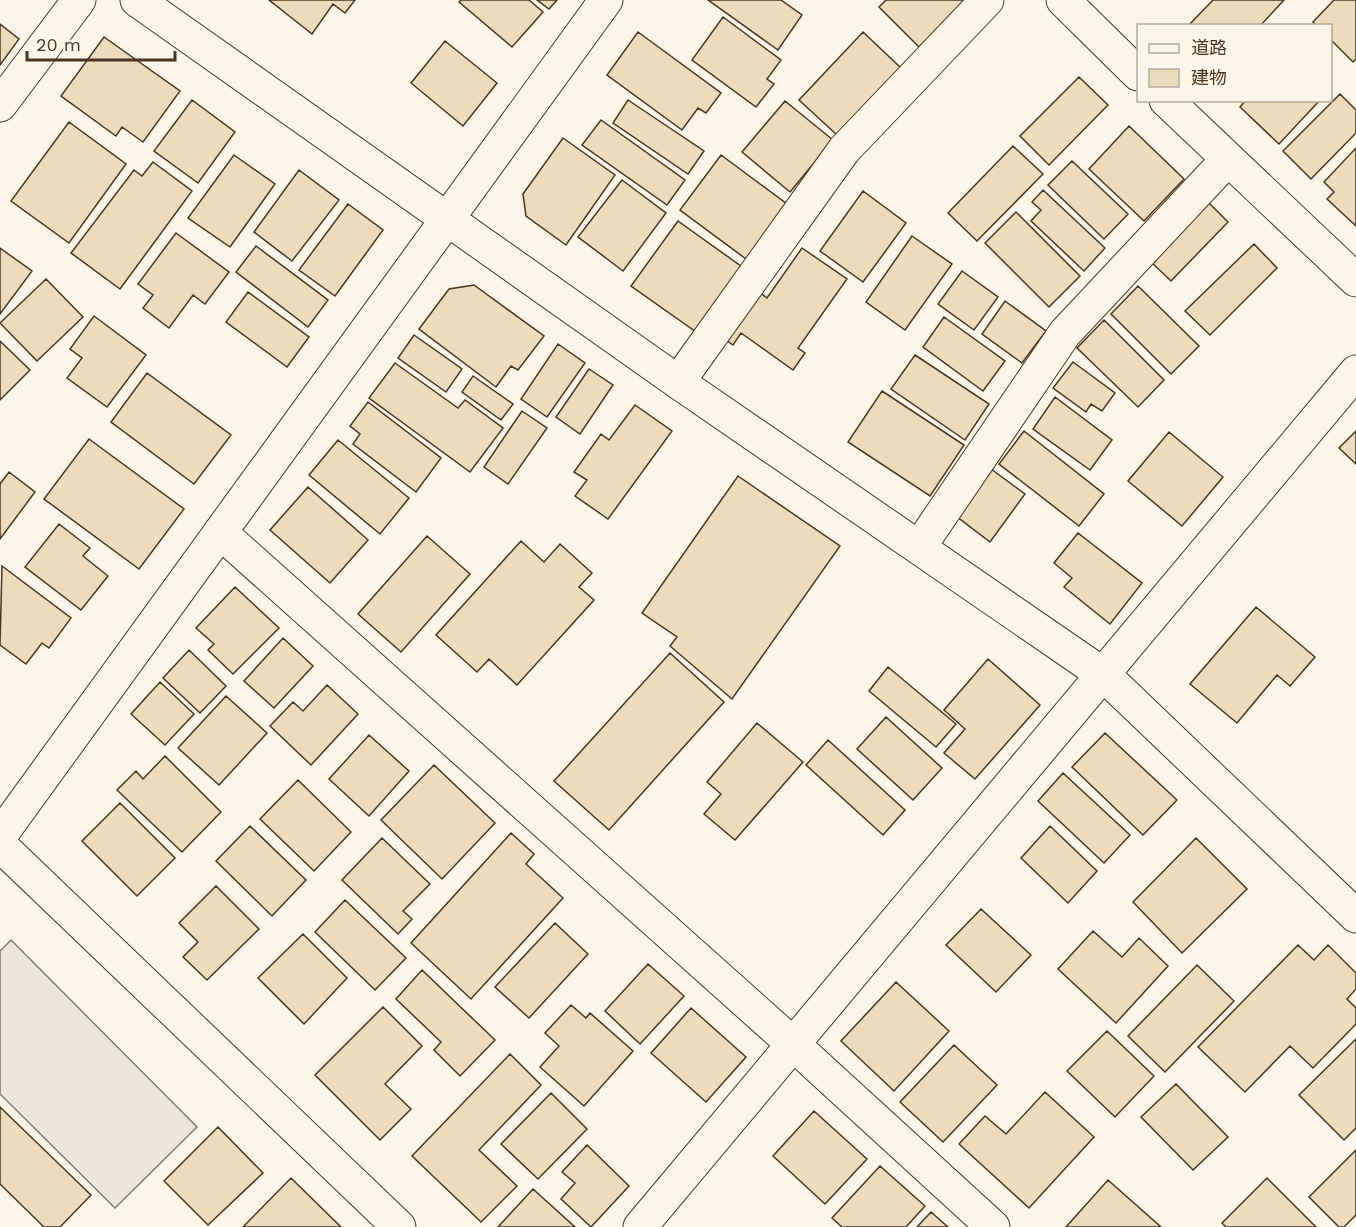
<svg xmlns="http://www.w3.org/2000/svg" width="1356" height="1227" font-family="'Work Sans','Noto Sans JP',sans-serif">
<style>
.parking{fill:#ede7d9;stroke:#887966;stroke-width:1.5}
.building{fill:#ecdcbc;stroke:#4a3520;stroke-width:1.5}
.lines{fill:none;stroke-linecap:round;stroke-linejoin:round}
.minor-casing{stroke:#4a3520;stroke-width:35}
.minor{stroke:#fbf6e9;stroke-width:33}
</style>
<rect width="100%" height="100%" fill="#fbf6e9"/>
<!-- parking -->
<path class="parking" d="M11,940L197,1127L115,1208L0,1094V951Z"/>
<!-- building -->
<path class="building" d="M269,0H355L345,13L333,4L312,34Z
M461,0H529L543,12L512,47L459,2Z
M537,0H557L549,9Z
M708,0H781L802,15L778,50Z
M886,0H967L919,47L879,7Z
M1213,0H1284L1260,26H1188Z
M1334,0H1356V59L1353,62L1330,39V26H1317L1313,22Z
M723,17L781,60L767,79L774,84L756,107L692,60Z
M0,24L19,39L0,65Z
M638,32L721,93L706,113L698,108L682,130L607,75Z
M863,32L901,68L837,135L799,100Z
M104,37L180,91L143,142L122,127L116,136L61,96Z
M445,41L497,83L463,126L411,83Z
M1079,77L1108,105L1049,165L1020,136Z
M1340,94L1356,110V133L1311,179L1283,151Z
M192,100L235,132L198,183L154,151Z
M628,100L704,151L688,174L613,123Z
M1246,100H1320L1279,144L1240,107Z
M785,101L833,140L790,192L742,152Z
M601,120L685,180L667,205L582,145Z
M69,122L126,164L69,243L11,201Z
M1129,126L1184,179L1144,221L1089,169Z
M563,138L615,175L566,245L526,216L523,194Z
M1013,146L1043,174L977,241L948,213Z
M1356,148V226L1327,199L1334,192L1324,182Z
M234,155L275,184L230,247L188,218Z
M721,155L787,204L746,259L680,210Z
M1072,161L1128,214L1104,239L1048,185Z
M153,162L192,191L120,289L71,253L134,170L142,176Z
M299,170L339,200L292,261L254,232Z
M622,180L666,213L623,271L578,237Z
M1043,190L1105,248L1084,271L1031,221L1041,210L1032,202Z
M863,191L906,223L863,282L820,251Z
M1207,201L1228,222L1171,281L1150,261Z
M348,204L383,230L335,296L299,270Z
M1016,212L1080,276L1049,307L985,243Z
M678,221L745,269L699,334L631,286Z
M176,233L229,272L205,304L193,295L169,328L143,308L153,295L138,284Z
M912,236L952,264L905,330L866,302Z
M1254,244L1277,268L1210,335L1185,311Z
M256,246L328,300L308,327L236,272Z
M0,248L32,271L0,314Z
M802,248L847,279L798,348L805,353L793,370L741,333L733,345L723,338L757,290L767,298Z
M962,271L998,297L974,330L938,304Z
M46,279L83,317L37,361L0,323Z
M474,285L544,336L518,370L511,366L496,387L419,329L449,289Z
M1138,286L1199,346L1171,374L1111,314Z
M248,292L309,337L287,367L226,322Z
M1005,301L1046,331L1022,363L982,334Z
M94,316L146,355L107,407L67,378L82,358L70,349Z
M944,317L1005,361L983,391L923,347Z
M1104,320L1164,380L1138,407L1077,348Z
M414,335L462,369L446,392L398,358Z
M0,341L30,370L0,400Z
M558,344L585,363L547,417L521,399Z
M915,355L989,404L965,440L891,389Z
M1073,362L1115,393L1102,411L1091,404L1086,412L1053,388Z
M395,363L458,408L465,400L503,428L470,472L369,398Z
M589,369L613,385L580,434L556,417Z
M147,373L231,435L194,484L111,422Z
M473,376L513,404L501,420L462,392Z
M882,391L964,445L930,496L848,442Z
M1055,397L1112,440L1090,470L1033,429Z
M368,402L441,458L416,492L353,444L360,434L350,426Z
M635,405L672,431L608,519L575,496L587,480L574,472L601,434L609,440Z
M522,411L547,428L508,484L484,467Z
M1024,431L1104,494L1079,526L999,464Z
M1356,431V464L1339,448Z
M1169,432L1223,477L1182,526L1128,481Z
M89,439L184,509L139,569L44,499Z
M338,440L409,498L380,534L309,475Z
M991,469L1025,494L990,542L956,516Z
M9,472L35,492L0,539V484Z
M738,476L840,546L732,699L670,646L677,637L642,613Z
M308,487L368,540L330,583L270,530Z
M59,524L90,548L83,556L108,576L81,610L25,567Z
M1078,533L1142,583L1110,624L1064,587L1072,578L1054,563Z
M427,536L470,574L401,652L358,614Z
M521,541L544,562L560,544L592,573L579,587L594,600L517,685L489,659L477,672L436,635Z
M2,566L71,618L49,648L42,643L26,664L0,645Z
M235,587L279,628L233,674L208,650L214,644L196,628Z
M1256,607L1315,657L1290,686L1277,675L1237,723L1190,684Z
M283,638L313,666L274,708L244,681Z
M189,650L226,686L200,713L163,678Z
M670,653L724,702L609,830L554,781Z
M988,659L1040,705L975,779L944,753L965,729L944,710Z
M888,667L956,724L936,747L869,691Z
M160,682L194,714L165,745L131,714Z
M327,685L358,714L311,765L270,726L293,702L303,711Z
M226,696L267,733L219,785L178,748Z
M886,717L942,768L913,800L857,749Z
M757,723L803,762L735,840L704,814L721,794L707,782Z
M1105,733L1177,800L1143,835L1072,767Z
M369,735L409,771L369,816L329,779Z
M828,740L905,810L883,835L806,765Z
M165,756L221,812L182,852L117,790L136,771L143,779Z
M434,765L495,823L442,879L381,820Z
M1063,773L1130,835L1104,863L1038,801Z
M298,780L351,832L314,871L260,819Z
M120,803L175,858L137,896L82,841Z
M250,826L306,880L272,916L216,861Z
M1050,826L1097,871L1068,903L1021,858Z
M511,833L534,854L526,864L563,898L471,999L411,943Z
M382,838L430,884L403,911L412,919L398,934L342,880Z
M1196,838L1247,889L1182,953L1133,902Z
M216,886L259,929L207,980L183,957L198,942L179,923Z
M345,900L406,958L375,990L315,932Z
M981,909L1031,955L996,992L946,945Z
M555,923L588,954L529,1018L495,987Z
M1093,931L1122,957L1139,938L1168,966L1116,1023L1058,969Z
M303,934L347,978L304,1024L258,978Z
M1298,945L1314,960L1328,945L1356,973V989L1347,999L1356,1008V1024L1313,1068L1290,1046L1245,1092L1198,1047Z
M648,964L684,996L640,1044L605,1011Z
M1197,965L1234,1001L1165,1072L1128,1036Z
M422,970L495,1040L460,1076L434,1050L441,1042L396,999Z
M896,982L949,1031L894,1091L841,1041Z
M571,1005L586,1018L590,1013L633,1051L584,1106L540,1067L559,1046L545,1033Z
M383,1007L422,1046L385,1084L411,1109L380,1140L315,1075Z
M691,1008L746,1057L706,1102L651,1053Z
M1107,1031L1154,1076L1115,1117L1067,1071Z
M1356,1039V1128L1344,1140L1299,1095Z
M954,1045L997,1085L943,1142L900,1102Z
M510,1054L541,1085L479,1150L517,1186L481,1222L412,1156Z
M1176,1084L1228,1137L1193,1170L1141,1117Z
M1045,1092L1094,1137L1029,1208L959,1144L985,1116L1006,1134Z
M551,1093L587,1129L538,1179L501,1144Z
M0,1107L91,1195L60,1227H44L0,1184Z
M814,1111L867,1159L825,1204L773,1156Z
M218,1127L263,1173L208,1225L164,1181Z
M587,1145L629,1186L591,1227L561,1199L575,1183L562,1172Z
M1356,1150V1215L1344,1227H1339L1309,1197Z
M880,1166L925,1206L906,1227H842L832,1218Z
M291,1178L341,1227H243Z
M1267,1178L1316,1227H1226L1222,1223Z
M1108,1180L1161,1227H1066Z
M533,1189L575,1227H498Z
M931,1212L948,1227H917Z"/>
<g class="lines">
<defs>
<path id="minor" d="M137,0L678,382L1104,675L1356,916
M1063,0L1138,74
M1166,100L1356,280
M0,105L79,0
M678,382L844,150L987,0
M220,532L794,1045L993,1227
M920,546L1065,333L1228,159
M0,836L606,0
M0,845L399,1227
M640,1227L1356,372"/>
</defs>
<!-- minor casing -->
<use href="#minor" class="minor-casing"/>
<!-- minor -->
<use href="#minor" class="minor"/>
</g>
<!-- legend -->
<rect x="1137" y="24" width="195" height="78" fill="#fbf6e9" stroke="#b4a999" stroke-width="1.5"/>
<rect x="1149" y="44" width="30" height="9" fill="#fbf6e9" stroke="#b4a999" stroke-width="1.5"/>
<text x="1191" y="54" font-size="18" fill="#4a3520">道路</text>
<rect x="1149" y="69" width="30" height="18" fill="#ecdcbc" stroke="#b4a999" stroke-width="1.5"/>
<text x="1191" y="84" font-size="18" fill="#4a3520">建物</text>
<!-- scale -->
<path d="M27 51v9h148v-9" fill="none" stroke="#4a3520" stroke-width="3"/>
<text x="36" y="51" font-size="18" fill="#4a3520" stroke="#fbf6e9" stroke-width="4.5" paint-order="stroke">20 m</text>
</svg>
